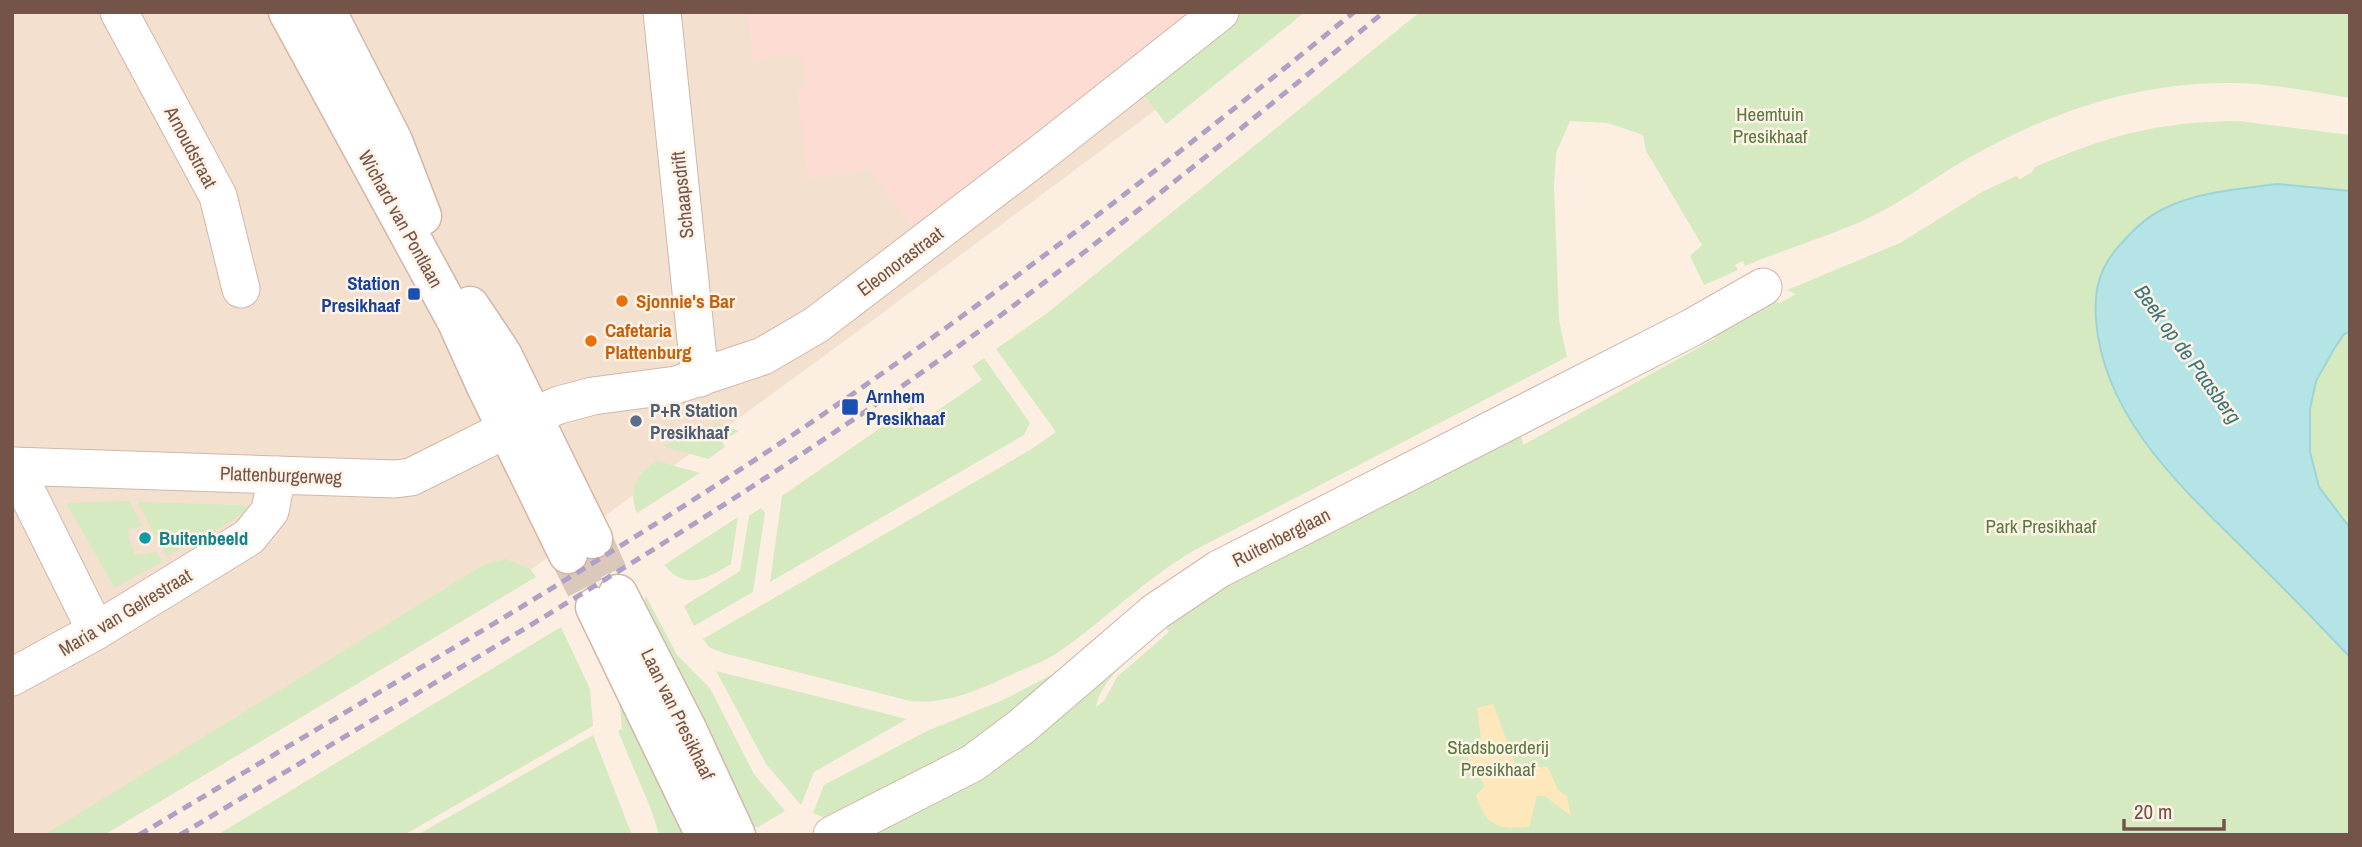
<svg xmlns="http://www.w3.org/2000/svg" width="2362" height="847" font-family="'Archivo Narrow',sans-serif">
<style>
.residential{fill:#f4e0cf}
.commercial{fill:#fddcd4}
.green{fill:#d5eac0}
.sand{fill:#fde7bb}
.water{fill:#b5e4e6;stroke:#9cd4d8;stroke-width:2}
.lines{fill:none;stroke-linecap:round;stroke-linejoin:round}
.secondary-tunnel{stroke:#dac8bb;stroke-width:38;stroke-dasharray:38 19;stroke-linecap:butt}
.street-casing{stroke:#d0b7ab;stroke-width:39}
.secondary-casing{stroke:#d3b6a8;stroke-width:41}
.street{stroke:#fff;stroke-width:37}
.secondary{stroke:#fff;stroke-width:38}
.rail{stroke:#b0a0c5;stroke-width:5;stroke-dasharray:10 7;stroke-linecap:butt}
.transit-dot{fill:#1a4fb4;stroke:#fff3e7;stroke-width:2.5}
.food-dot{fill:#e8710a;stroke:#fff3e7;stroke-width:2.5}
.service-dot{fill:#5c6f8a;stroke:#fff3e7;stroke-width:2.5}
.culture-dot{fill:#0f9aa8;stroke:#fff3e7;stroke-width:2.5}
.labels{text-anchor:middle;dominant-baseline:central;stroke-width:5;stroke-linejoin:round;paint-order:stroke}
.park-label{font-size:19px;fill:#567a40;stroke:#fff3e7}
.street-label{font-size:19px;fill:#745348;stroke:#fff3e7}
.transit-label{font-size:19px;font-weight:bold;fill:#164399;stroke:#fff3e7;text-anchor:end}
.food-label{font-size:19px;font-weight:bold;fill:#c56008;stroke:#fff3e7;text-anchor:start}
.service-label{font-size:19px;font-weight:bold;fill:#4e5e75;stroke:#fff3e7;text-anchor:start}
.culture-label{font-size:19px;font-weight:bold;fill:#0d838f;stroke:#fff3e7;text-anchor:start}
.water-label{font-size:21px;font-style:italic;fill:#3c767a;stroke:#fff3e7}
</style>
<rect width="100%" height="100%" fill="#fcefe1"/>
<!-- residential -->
<path class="residential" d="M12,12H1278L1227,57L865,326L517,580L70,835H12Z"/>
<!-- commercial -->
<path class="commercial" d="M747,12H1188L913,228L869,169L808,179L797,90L807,86L801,53L754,60Z"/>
<!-- green -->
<path class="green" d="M1234,12H1305L1166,124L1140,90Z
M1420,12H2350V98C2312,91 2272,84 2233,83C2139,81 2046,113 1965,160C1930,180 1897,206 1860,222C1822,238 1783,250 1745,266L1743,261L1735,265L1738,270L1704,285L1690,256L1702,245L1646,151L1643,135L1608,123L1570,121L1556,153L1554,185L1559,320L1567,357L1193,551C1145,579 1106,619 1060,651C1047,660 1032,666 1017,672C983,688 949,705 910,701L723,653L709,647L703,639L1030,450L1056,432L996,349L1046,314Z
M2238,121L2350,135V835H868L1142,638L1147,643C1127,662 1101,680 1096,707L1104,701L1117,677L1169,632L1161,622L1191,600L1520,428L1523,445L1714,339L1717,331L1768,298L1780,303L1796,294L1787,290L1900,243L1982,192L2016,176L2020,179L2032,172L2035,167C2109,135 2157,122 2238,121Z
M984,358L1030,423L1024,435L770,582L782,496L912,406L922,421L982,380L972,366Z
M718,424L739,431L722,441L725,447L708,459L663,446Z
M657,461L700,473L637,513C627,490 637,472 657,461Z
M129,501L143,526L130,529L127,533L135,554H147L156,551L163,561L115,588L66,503Z
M137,502L242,505L247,507V511L191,546L189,543L167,557Z
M761,508L765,513L753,592L694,626L684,606L740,571L749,516Z
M738,517L731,564C706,579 686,591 664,565Z
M506,559L530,569L536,577L104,835H44L485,564Z
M646,596L677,655L710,688L754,774L785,811L758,827H751L639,614Z
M561,627L590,689L593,726L404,835H217Z
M1076,662L993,734L832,821L813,813L824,785L927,731L1003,700Z
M716,671L907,719L814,772L801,805L766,764Z
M618,686L693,835H659L652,812L618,731L622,729Z
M593,735L632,835H417Z"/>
<!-- sand -->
<path class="sand" d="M1493,704L1517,768L1548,767L1558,790L1567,796L1571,816L1545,796H1537L1529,827C1498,830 1486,826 1476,795L1485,786L1467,756L1483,754L1477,708Z"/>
<!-- water -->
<path class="water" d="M2277,184L2350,191V332L2344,334L2334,349L2316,381L2310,409V452L2319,487L2350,528V657C2319,625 2289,593 2257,562C2189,494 2104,422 2096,320C2094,291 2099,268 2119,246C2136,227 2148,215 2172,205C2204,191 2243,189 2277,184Z"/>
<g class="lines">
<!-- secondary-tunnel -->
<path class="secondary-tunnel" d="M593,539L618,594
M568,554L595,607"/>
<defs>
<path id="street" d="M119,12L218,196L241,289
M662,12L700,378
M12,466L395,479L411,477L533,416L559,405L593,396L676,385L763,356L816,325L1044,151L1220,12
M14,466L96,631
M12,677L96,631L249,537L270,511L277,475
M832,835L973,763L1021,727L1155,612L1219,569L1691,328L1763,287"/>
<path id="secondary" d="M288,12L457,322L485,384L568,554
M327,12L393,141L422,216
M470,306L502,354L593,539
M618,594L687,729L736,835
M595,607L705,835"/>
</defs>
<!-- street casing -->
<use href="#street" class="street-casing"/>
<!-- secondary casing -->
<use href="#secondary" class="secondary-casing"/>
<!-- street -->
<use href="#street" class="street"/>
<!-- secondary -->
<use href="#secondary" class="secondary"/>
<!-- rail -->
<path class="rail" d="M139,835C363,701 590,571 806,426C996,297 1176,157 1354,12
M180,835C438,680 700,530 945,356C1096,247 1240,130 1384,12"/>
</g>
<!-- markers -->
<g class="transit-dot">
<rect x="407" y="287" width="14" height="14" rx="3.5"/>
<rect x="841" y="398" width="18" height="18" rx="3.5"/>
</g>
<g class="food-dot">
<circle cx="622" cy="301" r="7"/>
<circle cx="591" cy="341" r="7"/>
</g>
<circle class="service-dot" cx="636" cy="421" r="7"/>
<circle class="culture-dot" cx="145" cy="538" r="7"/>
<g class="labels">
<!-- park labels -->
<g class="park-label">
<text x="1770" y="114">Heemtuin<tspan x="1770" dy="22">Presikhaaf</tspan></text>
<text x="2041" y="526">Park Presikhaaf</text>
<text x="1498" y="747">Stadsboerderij<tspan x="1498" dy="22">Presikhaaf</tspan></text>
</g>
<!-- street labels -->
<g class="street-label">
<text transform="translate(191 147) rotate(62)">Arnoudstraat</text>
<text transform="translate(682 195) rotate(-96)">Schaapsdrift</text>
<text transform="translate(401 219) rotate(61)">Wichard van Pontlaan</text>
<text transform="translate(900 261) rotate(-37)">Eleonorastraat</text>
<text transform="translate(281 475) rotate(2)">Plattenburgerweg</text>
<text transform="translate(1281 537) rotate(-27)">Ruitenberglaan</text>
<text transform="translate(125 612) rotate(-31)">Maria van Gelrestraat</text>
<text transform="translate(678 714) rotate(64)">Laan van Presikhaaf</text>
</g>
<!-- transit labels -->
<g class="transit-label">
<text x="400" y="283">Station<tspan x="400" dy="22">Presikhaaf</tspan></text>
<text x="866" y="396" text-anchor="start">Arnhem<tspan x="866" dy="22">Presikhaaf</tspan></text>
</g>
<!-- food labels -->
<g class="food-label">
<text x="636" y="301">Sjonnie's Bar</text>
<text x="605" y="330">Cafetaria<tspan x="605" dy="22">Plattenburg</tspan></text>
</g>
<!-- service labels -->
<g class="service-label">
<text x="650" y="410">P+R Station<tspan x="650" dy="22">Presikhaaf</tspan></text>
</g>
<!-- culture labels -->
<g class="culture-label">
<text x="159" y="538">Buitenbeeld</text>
</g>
<!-- water labels -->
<g class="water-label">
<text transform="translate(2188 354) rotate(54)">Beek op de Paasberg</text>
</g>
</g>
<!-- border -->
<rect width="2362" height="847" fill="none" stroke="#745348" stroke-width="28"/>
<!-- scale -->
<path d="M2124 819v10h100v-10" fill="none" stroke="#745348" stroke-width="3.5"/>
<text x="2134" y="819" font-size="21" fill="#745348" stroke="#fff3e7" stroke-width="5" paint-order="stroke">20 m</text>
</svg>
